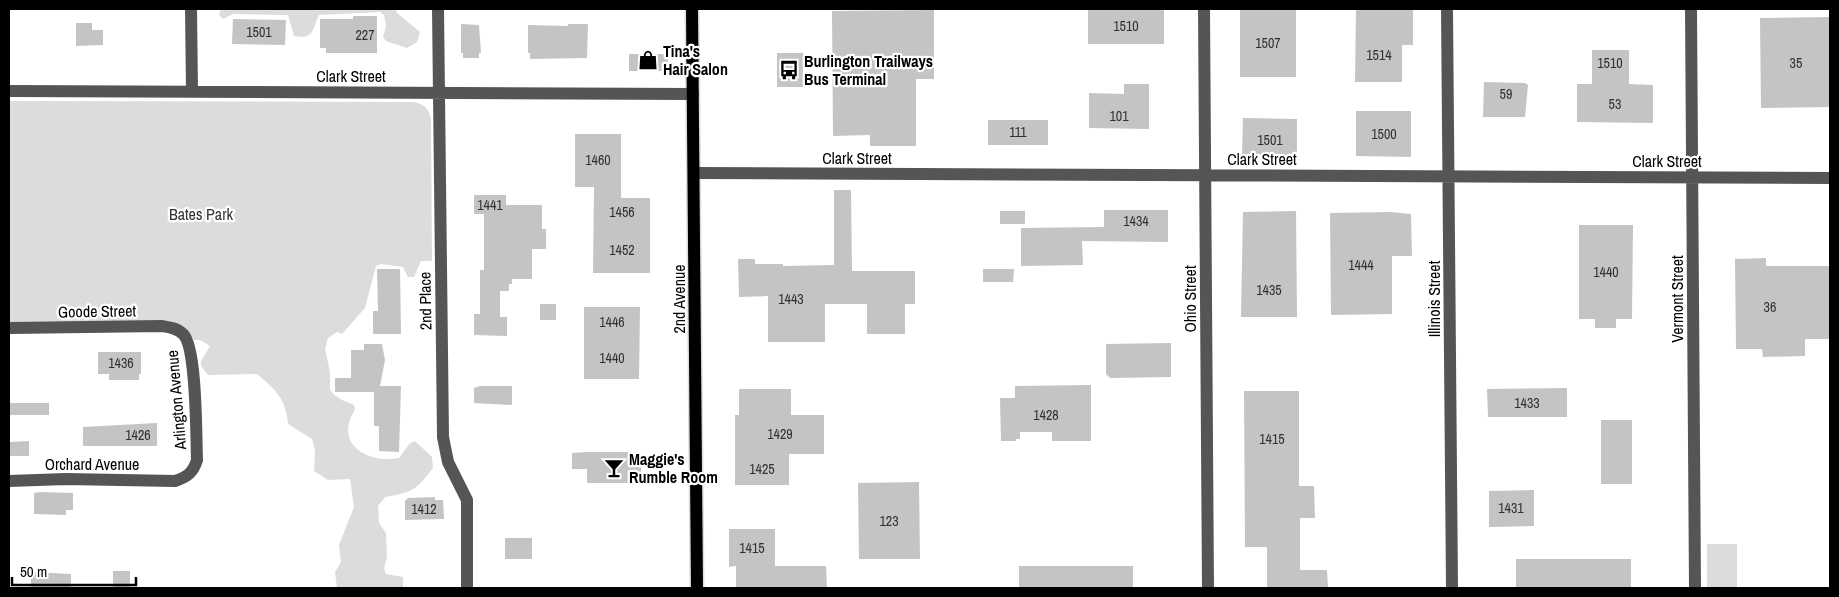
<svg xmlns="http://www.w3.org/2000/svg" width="1839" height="597" font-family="'Archivo Narrow',sans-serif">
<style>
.green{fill:#dcdcdc}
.building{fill:#c4c4c4}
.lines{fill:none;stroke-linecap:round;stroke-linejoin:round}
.major-casing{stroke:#dbdbdb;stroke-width:15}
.minor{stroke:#555;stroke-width:12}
.major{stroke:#000;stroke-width:12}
.labels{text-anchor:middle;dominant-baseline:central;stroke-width:4.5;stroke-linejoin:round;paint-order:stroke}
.number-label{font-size:14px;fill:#313131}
.poi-label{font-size:16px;font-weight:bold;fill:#000;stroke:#fff;text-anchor:start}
.street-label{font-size:16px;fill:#000;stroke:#fff}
.park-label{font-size:16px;fill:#333;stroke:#fff}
</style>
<rect width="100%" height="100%" fill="#fff"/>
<!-- green -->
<path class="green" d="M221,9H396L397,13L420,32L417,42L407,48L386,41L383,37L386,26L384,15L380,12L319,15C312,30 314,40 294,36L288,15L233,14L223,19L219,15Z
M9,101L412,102C423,103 429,108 431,119L432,261H421L414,277H408L403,267L381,264L376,266L365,308L342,334L337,332L328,338L325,349L330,372V389L333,394L342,400L354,405L355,410C333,444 368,464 399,458L410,443L415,441L432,457L433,468C415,491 413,492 385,497L378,506L379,523L386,533L387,557L384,568L386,574L403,577V588H337L335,572L341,562L339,545L354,507L350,479L328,480L314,471L315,450L312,439L288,424C286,399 276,390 257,374L208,375L201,366V361L210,346L200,340H194L187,330L164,321L9,322Z
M1707,544H1737V588H1707Z"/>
<!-- building -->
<path class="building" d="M1088,9H1164V44H1088Z
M1240,9H1296V77H1240Z
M1356,9H1413V45H1402V82H1355Z
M934,10V79H916V146H870V135L833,136L832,11Z
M353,16H377V53H326V48H320V19H353Z
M1830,17V107L1761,108L1760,18Z
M233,19L286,20L285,45L232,44Z
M76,23H92V30H103V45L76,46Z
M461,24L479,25L481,53H479V58H463V53H461Z
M568,24H588L587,58L530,59V53H528V25L568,26Z
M1592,50H1629V84L1653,85V123L1577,122V84H1592Z
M777,53H803V87H777Z
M629,54H668V66L663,71H629Z
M1484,82L1525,83L1528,85L1525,117H1483Z
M1124,84H1149V129L1089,128V93L1124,94Z
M1356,111H1411V157L1356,156Z
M1243,118L1297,119V156L1242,155Z
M988,120H1048V145H988Z
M575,134H621V198H650V273H593L594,187H575Z
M834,190H851L852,271H915V304H905V334H867V304H825V342H768V296L739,297L738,259H755V264H783V266L834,265Z
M474,195H506V205H542V229H546V249H532V279H512V284H509V291H500V317H507V336L474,335V314H480V270H484V214H474Z
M1104,210H1168V242L1082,241L1083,265L1021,266V228L1104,227Z
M1000,211H1025V224H1000Z
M1296,211L1297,317H1241L1243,212Z
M1391,212L1411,214L1412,256H1392V314L1331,315L1330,213Z
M1579,225H1633L1632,319H1616V328H1595V319H1579Z
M1766,258V266H1830V339H1805V356L1763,357L1762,349H1736L1735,259Z
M377,269H400L401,334H373V311H378Z
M983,269H1014L1013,282H983Z
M540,304H556V320H540Z
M584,307H640L639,379H584Z
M1171,343V377L1110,378L1106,374V344Z
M364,344H382L385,360L380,386H401L399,452L379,451V426H374V392H335V378H351V350H364Z
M98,352H141V374H139V380H109V374H98Z
M1091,385V441H1052V432H1020V439H1016V441H1001L1000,398H1015V386Z
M480,386H512V405L474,403V388Z
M1567,388V417H1488L1487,389Z
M739,389H791V415H824V454H789V485H735V415H739Z
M1244,391H1299V486H1314L1315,518H1300V570H1327L1328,588H1267V547H1245Z
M9,403H49V415H9Z
M1601,420H1632V484H1601Z
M157,423V446H83V427Z
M29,441V456H9V442Z
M587,452H641V483H587V469H572V453Z
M919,482L920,559H859L858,483Z
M1534,490V526L1489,527V491Z
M40,492L73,493V510H66V515L34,514V493Z
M435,497V500H443L444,519L405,520V500H407V498Z
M729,529H775V566H826L827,588H736V566L729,567Z
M505,538H532V559H505Z
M1516,559H1631V588H1516Z
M1019,566H1133V588H1019Z
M113,571H130V588H113Z
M31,572L71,574V588H31Z"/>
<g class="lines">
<defs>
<path id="major" d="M692,9L697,588"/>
</defs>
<!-- major casing -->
<use href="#major" class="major-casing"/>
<!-- minor -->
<path class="minor" d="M191,9L192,91
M438,9L443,437L448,462L467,500V588
M1204,9L1208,588
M1447,9L1452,588
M1691,9L1695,588
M9,91L693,94
M694,173L1830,178
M9,328L162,326C169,327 177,328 183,334C197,347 196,437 197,460C193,473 187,477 175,481L66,479L9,481"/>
<!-- major -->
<use href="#major" class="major"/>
</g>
<!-- icons -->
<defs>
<symbol id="shop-bare" viewBox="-9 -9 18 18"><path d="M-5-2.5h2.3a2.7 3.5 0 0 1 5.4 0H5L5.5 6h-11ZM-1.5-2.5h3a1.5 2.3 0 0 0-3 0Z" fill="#000" stroke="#fff" stroke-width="2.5" paint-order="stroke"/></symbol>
<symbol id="bus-bare" viewBox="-9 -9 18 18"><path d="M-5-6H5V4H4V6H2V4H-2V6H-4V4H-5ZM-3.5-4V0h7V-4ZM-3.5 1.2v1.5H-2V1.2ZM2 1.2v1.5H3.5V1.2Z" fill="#000" stroke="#fff" stroke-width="2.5" paint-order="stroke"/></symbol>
<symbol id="bar-bare" viewBox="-9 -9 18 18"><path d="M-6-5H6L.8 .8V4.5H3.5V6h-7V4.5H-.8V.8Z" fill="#000" stroke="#fff" stroke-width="2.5" paint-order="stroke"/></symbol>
</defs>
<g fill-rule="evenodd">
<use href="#shop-bare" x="634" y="46" width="28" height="28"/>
<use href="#bus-bare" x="775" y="56" width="28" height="28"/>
<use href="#bar-bare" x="600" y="454" width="28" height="28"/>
</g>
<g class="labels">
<!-- number labels -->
<g class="number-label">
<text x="1126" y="26">1510</text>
<text x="259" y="32">1501</text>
<text x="365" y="35">227</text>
<text x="1268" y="43">1507</text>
<text x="1379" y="55">1514</text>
<text x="1610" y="63">1510</text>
<text x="1796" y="63">35</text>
<text x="1506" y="94">59</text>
<text x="1615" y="104">53</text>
<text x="1119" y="116">101</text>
<text x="1018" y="132">111</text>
<text x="1384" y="134">1500</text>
<text x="1270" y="140">1501</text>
<text x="598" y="160">1460</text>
<text x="490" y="205">1441</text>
<text x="622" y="212">1456</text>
<text x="1136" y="221">1434</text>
<text x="622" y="250">1452</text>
<text x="1361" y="265">1444</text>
<text x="1606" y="272">1440</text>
<text x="1269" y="290">1435</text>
<text x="791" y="299">1443</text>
<text x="1770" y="307">36</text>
<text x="612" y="322">1446</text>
<text x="612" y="358">1440</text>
<text x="121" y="363">1436</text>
<text x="1527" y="403">1433</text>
<text x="1046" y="415">1428</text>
<text x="780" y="434">1429</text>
<text x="138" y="435">1426</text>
<text x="1272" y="439">1415</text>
<text x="762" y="469">1425</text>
<text x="1511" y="508">1431</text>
<text x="424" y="509">1412</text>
<text x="889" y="521">123</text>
<text x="752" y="548">1415</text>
</g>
<!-- poi labels -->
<g class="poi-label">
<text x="663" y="51">Tina's<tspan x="663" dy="18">Hair Salon</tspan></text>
<text x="804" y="61">Burlington Trailways<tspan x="804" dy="18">Bus Terminal</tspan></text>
<text x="629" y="459">Maggie's<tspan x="629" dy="18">Rumble Room</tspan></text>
</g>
<!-- street labels -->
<g class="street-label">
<text x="351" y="76">Clark Street</text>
<text x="857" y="158">Clark Street</text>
<text x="1262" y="159">Clark Street</text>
<text x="1667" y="161">Clark Street</text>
<text transform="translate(679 299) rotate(-90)">2nd Avenue</text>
<text transform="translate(1190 299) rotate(-90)">Ohio Street</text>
<text transform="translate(1434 299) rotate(-90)">Illinois Street</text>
<text transform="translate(1677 299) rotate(-90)">Vermont Street</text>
<text transform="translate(425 301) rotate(-91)">2nd Place</text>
<text transform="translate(97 311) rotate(-1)">Goode Street</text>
<text transform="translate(176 400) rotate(-95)">Arlington Avenue</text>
<text x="92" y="464">Orchard Avenue</text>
</g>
<!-- park labels -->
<g class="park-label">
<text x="201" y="214">Bates Park</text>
</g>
</g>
<!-- border -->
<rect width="1839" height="597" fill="none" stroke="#000000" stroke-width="20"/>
<!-- scale -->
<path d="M12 577v8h124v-8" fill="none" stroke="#000000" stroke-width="2.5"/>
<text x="20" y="577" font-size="15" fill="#000000" stroke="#ffffff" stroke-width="4" paint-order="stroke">50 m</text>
</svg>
